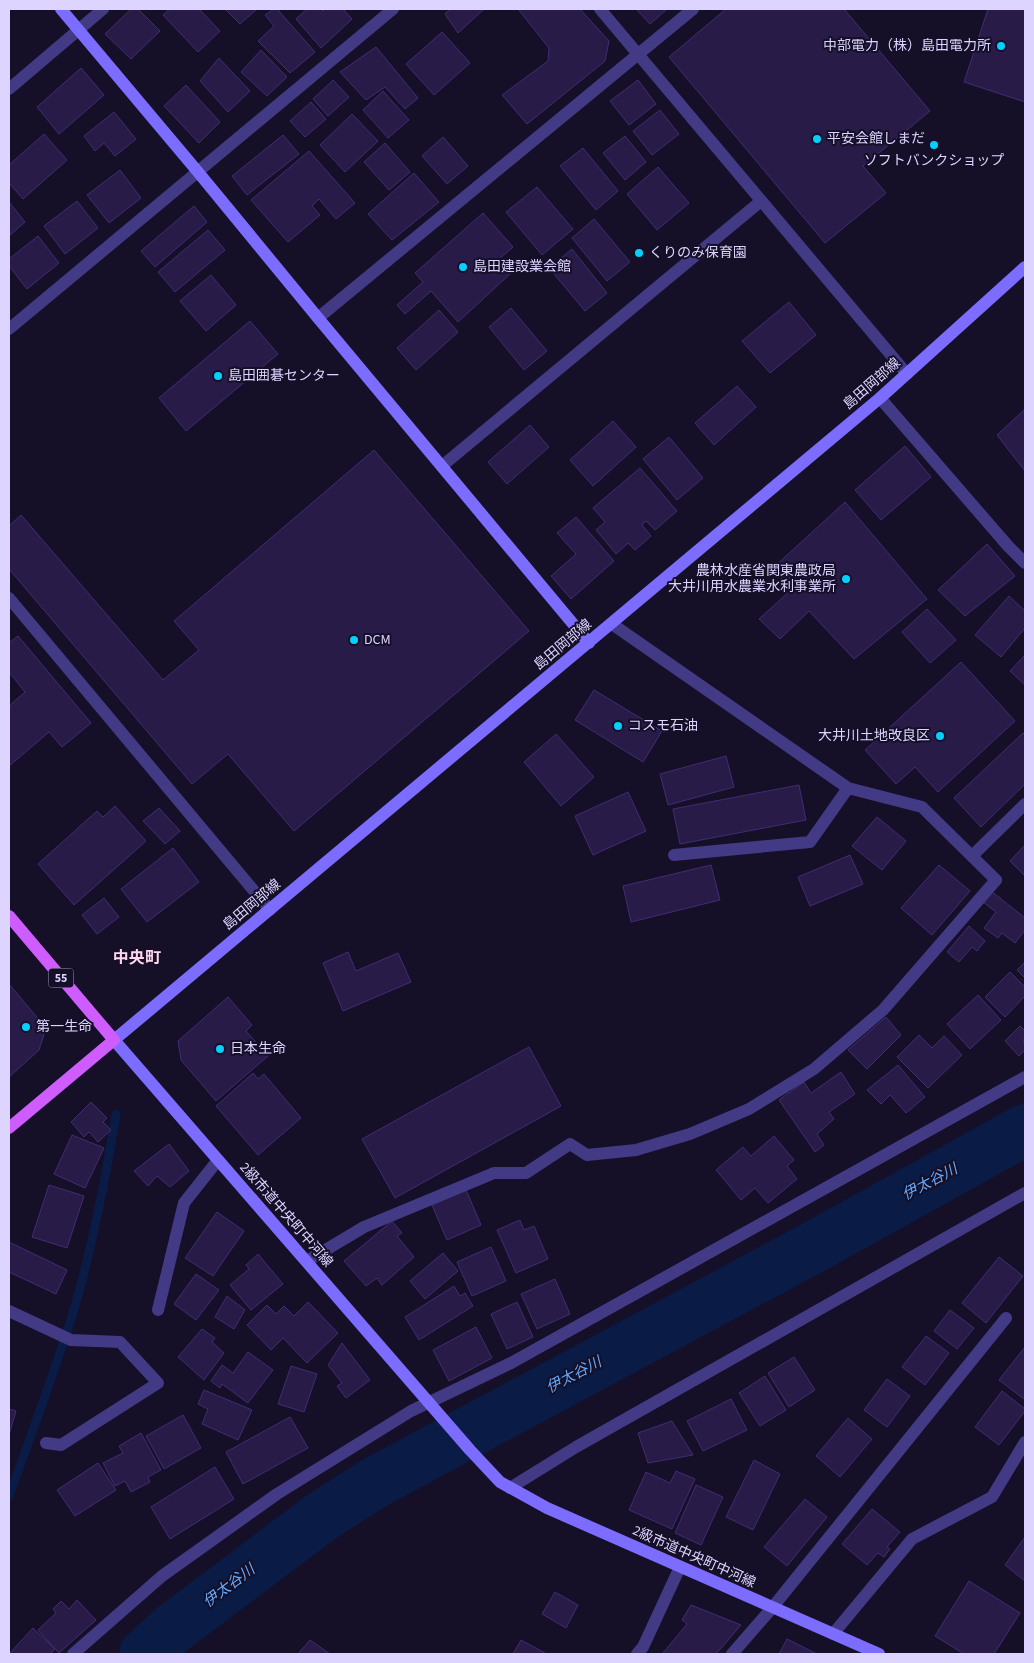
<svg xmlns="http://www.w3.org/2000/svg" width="1034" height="1663" font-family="'Source Sans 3','Noto Sans JP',sans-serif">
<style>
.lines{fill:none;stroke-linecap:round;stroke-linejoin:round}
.stream{stroke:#0a1b45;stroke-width:9}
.river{stroke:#0a1b45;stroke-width:52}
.building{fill:#281b48;stroke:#412d74}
.lane{stroke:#433a86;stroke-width:12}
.street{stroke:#433a86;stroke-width:12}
.secondary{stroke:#7c6cff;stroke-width:12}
.primary{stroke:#cf5cff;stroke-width:12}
.poi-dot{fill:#01d1ff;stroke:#150f27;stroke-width:2}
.labels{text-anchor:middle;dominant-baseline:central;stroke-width:4;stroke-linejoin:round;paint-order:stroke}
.shield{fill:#150f27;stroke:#a19abe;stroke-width:1}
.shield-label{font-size:12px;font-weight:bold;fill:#ddd5ff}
.poi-label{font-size:14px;fill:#ddd5ff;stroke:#150f27;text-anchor:start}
.street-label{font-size:14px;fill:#ddd5ff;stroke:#150f27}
.water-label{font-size:15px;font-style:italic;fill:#63aaff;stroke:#150f27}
.quarter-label{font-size:16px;font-weight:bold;fill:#ffd7ed;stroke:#150f27}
</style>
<rect width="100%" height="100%" fill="#150f27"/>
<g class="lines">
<!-- stream -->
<path class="stream" d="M9,1496C31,1436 53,1376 72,1316C92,1250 105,1182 116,1114"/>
<!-- river -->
<path class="river" d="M145,1654L171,1630L321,1517L376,1482L814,1247L1025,1130"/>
</g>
<!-- building -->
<path class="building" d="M131,9H138L160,31L131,59L105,34Z
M170,9H199L220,31L198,52L163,15Z
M225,9H257L240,24Z
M274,9H277L315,52L290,73L258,41L274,26L265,15Z
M307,9H321L323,11L325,9H343L352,19L321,48L296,19Z
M450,9H484L458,33L445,14Z
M518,9H580L609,41L605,61L527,124L502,95L548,61L549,48Z
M636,9H667L650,24Z
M726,9H844L930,111L863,166L886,193L825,243L669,57Z
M988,9H1025V102L964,82Z
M442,32L470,63L434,95L406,64Z
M376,47L418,98L405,109L385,87L366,100L340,72Z
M261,50L287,77L267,96L241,72Z
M219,58L250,91L228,112L200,81Z
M81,68L104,95L59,134L37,107Z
M333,80L349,97L328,116L313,99Z
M638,80L656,104L629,125L610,101Z
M186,85L220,122L199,143L164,106Z
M383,91L409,120L388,138L363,110Z
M311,102L326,119L305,137L290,121Z
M660,110L679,134L652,155L633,131Z
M114,112L136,139L115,156L104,143L95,151L84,136Z
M352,114L378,141L345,172L320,145Z
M44,134L67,160L23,199L9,183V165Z
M283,135L299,154L247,195L232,176Z
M625,136L646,162L625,180L603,153Z
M443,137L468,166L447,184L422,156Z
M385,143L410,172L389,190L364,162Z
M583,148L618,191L596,210L560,166Z
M309,151L355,203L336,219L319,199L312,206L320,215L288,242L251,200Z
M658,167L689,203L657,230L627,194Z
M120,170L141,198L109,223L87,195Z
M414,173L439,202L392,240L368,214Z
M537,187L573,229L542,255L506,212Z
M77,201L98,228L65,254L44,226Z
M9,202L25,222L9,236Z
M194,206L207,222L155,267L141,251Z
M483,213L513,247L498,260L510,274L458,322L431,291L405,314L397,305L423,282L415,273Z
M594,219L630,262L607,281L572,238Z
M208,230L225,250L175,292L158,272Z
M38,236L59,263L27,289L9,266V259Z
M572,249L607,293L585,311L549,268Z
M211,275L236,305L206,331L180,301Z
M789,302L816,335L770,373L742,341Z
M511,308L547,351L524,370L489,327Z
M439,310L458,332L416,370L397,348Z
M250,321L278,354L186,431L159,398Z
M737,386L756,407L714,445L695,423Z
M1025,409V471L997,435Z
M613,421L636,447L593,486L570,460Z
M530,425L549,447L507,484L488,462Z
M669,437L703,478L677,500L643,459Z
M905,446L931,477L881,520L855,490Z
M374,450L529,631L294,831L228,754L192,784L9,569V526L21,515L163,680L199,650L174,621Z
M640,468L677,511L655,530L646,521L642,525L651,536L635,550L628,543L616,554L596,530L605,522L593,508Z
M845,502L927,599L854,659L809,611L780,639L759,619L791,590L773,568Z
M576,517L614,561L571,599L551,576L576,554L557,533Z
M987,544L1015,576L965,616L938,590Z
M1009,596L1025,611V628L1001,657L975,635Z
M927,609L956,640L930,663L902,632Z
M18,636L91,723L62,747L49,732L9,766V706L25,692L9,672V643Z
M1025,655V685L1010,671Z
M961,662L1015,721L938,792L915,767L896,784L865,750Z
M594,690L662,731L643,762L575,720Z
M1023,733L1025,735V784L981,827L954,798Z
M556,734L594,777L561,806L524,762Z
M726,756L734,787L668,805L660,774Z
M799,785L806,820L680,844L673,809Z
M628,792L646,831L593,855L575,816Z
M115,806L146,841L74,905L38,864L97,811L103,817Z
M159,808L180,831L165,844L143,821Z
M877,817L906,841L882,870L852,846Z
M1025,845V876L1010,861Z
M173,848L199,882L147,922L121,889Z
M850,855L863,884L810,906L798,877Z
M711,865L720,900L631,922L623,886Z
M939,865L970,891L932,935L901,908Z
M991,891L1025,918V930L1015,943L1002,933L998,938L984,928L996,912L983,902Z
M104,898L119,917L97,934L82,915Z
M969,926L985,941L977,951L972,947L959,962L947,952Z
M348,952L356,971L398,953L411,982L343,1011L323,963Z
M1025,962V978L1017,970Z
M1010,972L1025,987V996L1005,1017L985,997Z
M9,984L41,1022L45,1031L39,1050L9,1077Z
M978,995L1001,1020L970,1049L947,1024Z
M228,997L252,1025L246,1031L268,1056L216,1101L181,1060L178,1041Z
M886,1017L901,1035L867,1069L848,1050Z
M1020,1026L1025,1031L1024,1041L1025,1050L1019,1056L1005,1041Z
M919,1035L932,1048L944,1036L962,1055L928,1088L897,1057Z
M529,1047L561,1106L395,1198L362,1139Z
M898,1065L925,1097L906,1113L890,1095L881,1104L867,1090Z
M841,1072L855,1094L829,1112L834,1119L817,1134L824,1145L815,1152L779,1100L804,1082L811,1093Z
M253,1073L258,1079L264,1074L301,1118L258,1155L216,1106Z
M91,1102L107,1118L103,1122L111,1130L98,1142L89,1132L84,1137L71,1122Z
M72,1135L104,1148L85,1188L54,1174Z
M774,1136L794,1160L787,1166L797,1179L768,1203L755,1188L741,1200L716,1170L743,1147L751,1156Z
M169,1144L189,1171L170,1187L157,1176L148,1186L134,1171Z
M49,1185L84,1196L67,1248L32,1237Z
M466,1190L481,1225L447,1240L432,1205Z
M217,1212L244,1231L213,1276L185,1258Z
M520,1220L524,1230L534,1226L548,1259L516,1273L497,1230Z
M392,1221L402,1233L397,1236L414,1257L382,1285L377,1278L366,1286L344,1261Z
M9,1242L67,1270L56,1294L9,1272Z
M491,1247L506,1281L472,1296L457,1262Z
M443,1253L458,1271L425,1299L410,1281Z
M258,1254L283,1284L251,1310L230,1285L249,1269L246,1265Z
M999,1257L1023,1276L986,1323L962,1303Z
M196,1274L219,1290L196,1320L174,1304Z
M555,1279L570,1314L537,1329L521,1294Z
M454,1286L460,1296L465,1293L473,1306L419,1340L405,1317Z
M227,1296L245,1310L234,1329L215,1317Z
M308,1302L338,1333L307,1363L283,1338L271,1350L247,1325L267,1305L276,1314L284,1306L294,1316Z
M517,1302L533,1337L507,1349L491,1314Z
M950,1310L974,1328L957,1349L934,1331Z
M476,1327L492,1358L449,1381L433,1350Z
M202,1329L215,1338L212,1342L224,1353L204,1380L178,1357Z
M926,1336L949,1353L925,1385L902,1367Z
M342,1343L370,1380L346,1398L337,1386L342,1383L328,1365Z
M1025,1347V1398L1024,1399L999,1380Z
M248,1352L273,1370L248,1403L222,1384L220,1388L211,1381L222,1365L233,1373Z
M794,1357L815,1390L789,1407L768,1373Z
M291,1366L317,1374L304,1412L278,1404Z
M765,1376L786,1410L760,1426L739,1393Z
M887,1379L910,1396L887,1427L864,1410Z
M204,1390L252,1410L238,1440L202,1424L208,1409L198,1404Z
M1002,1391L1025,1409V1411L999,1445L975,1427Z
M731,1399L747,1430L703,1451L687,1421Z
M9,1409L16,1411L9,1435Z
M183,1415L201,1448L164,1469L146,1436Z
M290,1417L308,1448L243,1484L226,1452Z
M848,1418L872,1439L840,1477L816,1456Z
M672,1421L693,1455L648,1463L638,1433Z
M141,1433L161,1470L148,1477L150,1482L131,1492L125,1481L115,1486L103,1463L123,1453L119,1446Z
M754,1460L780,1474L753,1530L726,1517Z
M98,1463L116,1490L75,1516L57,1490Z
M215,1467L234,1499L170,1539L151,1507Z
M676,1471L695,1479L672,1529L629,1510L646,1472L670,1483Z
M696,1485L723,1497L701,1545L675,1533Z
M805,1499L827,1517L787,1566L764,1547Z
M872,1509L900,1532L887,1547L890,1549L884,1557L878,1553L867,1565L842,1544Z
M1025,1537V1581L1005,1565Z
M969,1581L1020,1613L994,1654H964L935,1636Z
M555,1592L578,1605L566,1628L542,1614Z
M77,1600L96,1620L59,1653L38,1630L56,1613L53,1609L61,1601L69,1609Z
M691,1605L741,1625L716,1654H664L663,1653L687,1624L682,1620Z
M33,1628L55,1649L50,1654H9Z
M787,1639L817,1654H779Z
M310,1640L330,1654H298Z
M521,1640L545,1653L544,1654H513Z"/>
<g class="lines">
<!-- lane -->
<path class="lane" d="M307,1261L364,1227L494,1173H526L570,1144L587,1155L636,1150L690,1134L749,1109L814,1069L883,1010L996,880
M510,1488L576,1447L1025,1193"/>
<!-- street -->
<path class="street" d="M600,9L907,374
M9,89L103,9
M318,318L693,9
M9,329L393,9
M880,398L1008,546L1025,563
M442,466L761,201
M9,598L270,910
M612,624L848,788L922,807L996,880
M674,855L810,842L848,788
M972,856L1025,804
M158,1310L184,1203L218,1160
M9,1311L71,1340L120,1342L158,1383L61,1445L46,1443
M833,1634L912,1539L992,1497L1025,1442
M73,1654L162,1576L277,1494L411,1411L511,1363L1025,1077
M637,1654L643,1647L680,1567
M732,1654L772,1608L1006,1318"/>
<!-- secondary -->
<path class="secondary" d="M61,9L198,172L318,318L589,643
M879,1654L547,1508L500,1482L470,1450L114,1040L880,398L1025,267"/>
<!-- primary -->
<path class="primary" d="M9,916L114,1040L9,1128"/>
</g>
<!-- markers -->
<g class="poi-dot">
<circle cx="1001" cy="46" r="5"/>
<circle cx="817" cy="139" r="5"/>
<circle cx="934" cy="145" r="5"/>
<circle cx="639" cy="253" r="5"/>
<circle cx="463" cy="267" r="5"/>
<circle cx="218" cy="376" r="5"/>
<circle cx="846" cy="579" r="5"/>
<circle cx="354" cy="640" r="5"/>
<circle cx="618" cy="726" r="5"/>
<circle cx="940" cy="736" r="5"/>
<circle cx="26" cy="1027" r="5"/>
<circle cx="220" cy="1049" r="5"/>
</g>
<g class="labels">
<!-- shield labels -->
<rect class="shield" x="48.5" y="968.5" width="25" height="19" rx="4"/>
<g class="shield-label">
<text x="61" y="978">55</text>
</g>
<!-- poi labels -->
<g class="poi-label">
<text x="991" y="46" text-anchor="end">中部電力（株）島田電力所</text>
<text x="827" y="139">平安会館しまだ</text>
<text x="934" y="161" text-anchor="middle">ソフトバンクショップ</text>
<text x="649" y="253">くりのみ保育園</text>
<text x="473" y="267">島田建設業会館</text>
<text x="228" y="376">島田囲碁センター</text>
<text x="836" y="571" text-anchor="end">農林水産省関東農政局<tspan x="836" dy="16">大井川用水農業水利事業所</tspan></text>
<text x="364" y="640">DCM</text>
<text x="628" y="726">コスモ石油</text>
<text x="930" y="736" text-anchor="end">大井川土地改良区</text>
<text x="36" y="1027">第一生命</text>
<text x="230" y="1049">日本生命</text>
</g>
<!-- street labels -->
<g class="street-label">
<text transform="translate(872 384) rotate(-41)">島田岡部線</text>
<text transform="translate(563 645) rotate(-40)">島田岡部線</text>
<text transform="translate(252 905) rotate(-40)">島田岡部線</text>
<text transform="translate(286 1215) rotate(49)">2級市道中央町中河線</text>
<text transform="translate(694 1557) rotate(24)">2級市道中央町中河線</text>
</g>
<!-- water labels -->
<g class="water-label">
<text transform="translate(930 1182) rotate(-28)">伊太谷川</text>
<text transform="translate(574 1375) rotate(-28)">伊太谷川</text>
<text transform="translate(229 1586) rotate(-37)">伊太谷川</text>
</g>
<!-- quarter labels -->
<g class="quarter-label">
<text x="137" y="958">中央町</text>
</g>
</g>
<!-- border -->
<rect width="1034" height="1663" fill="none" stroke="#ddd5ff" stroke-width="20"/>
</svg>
